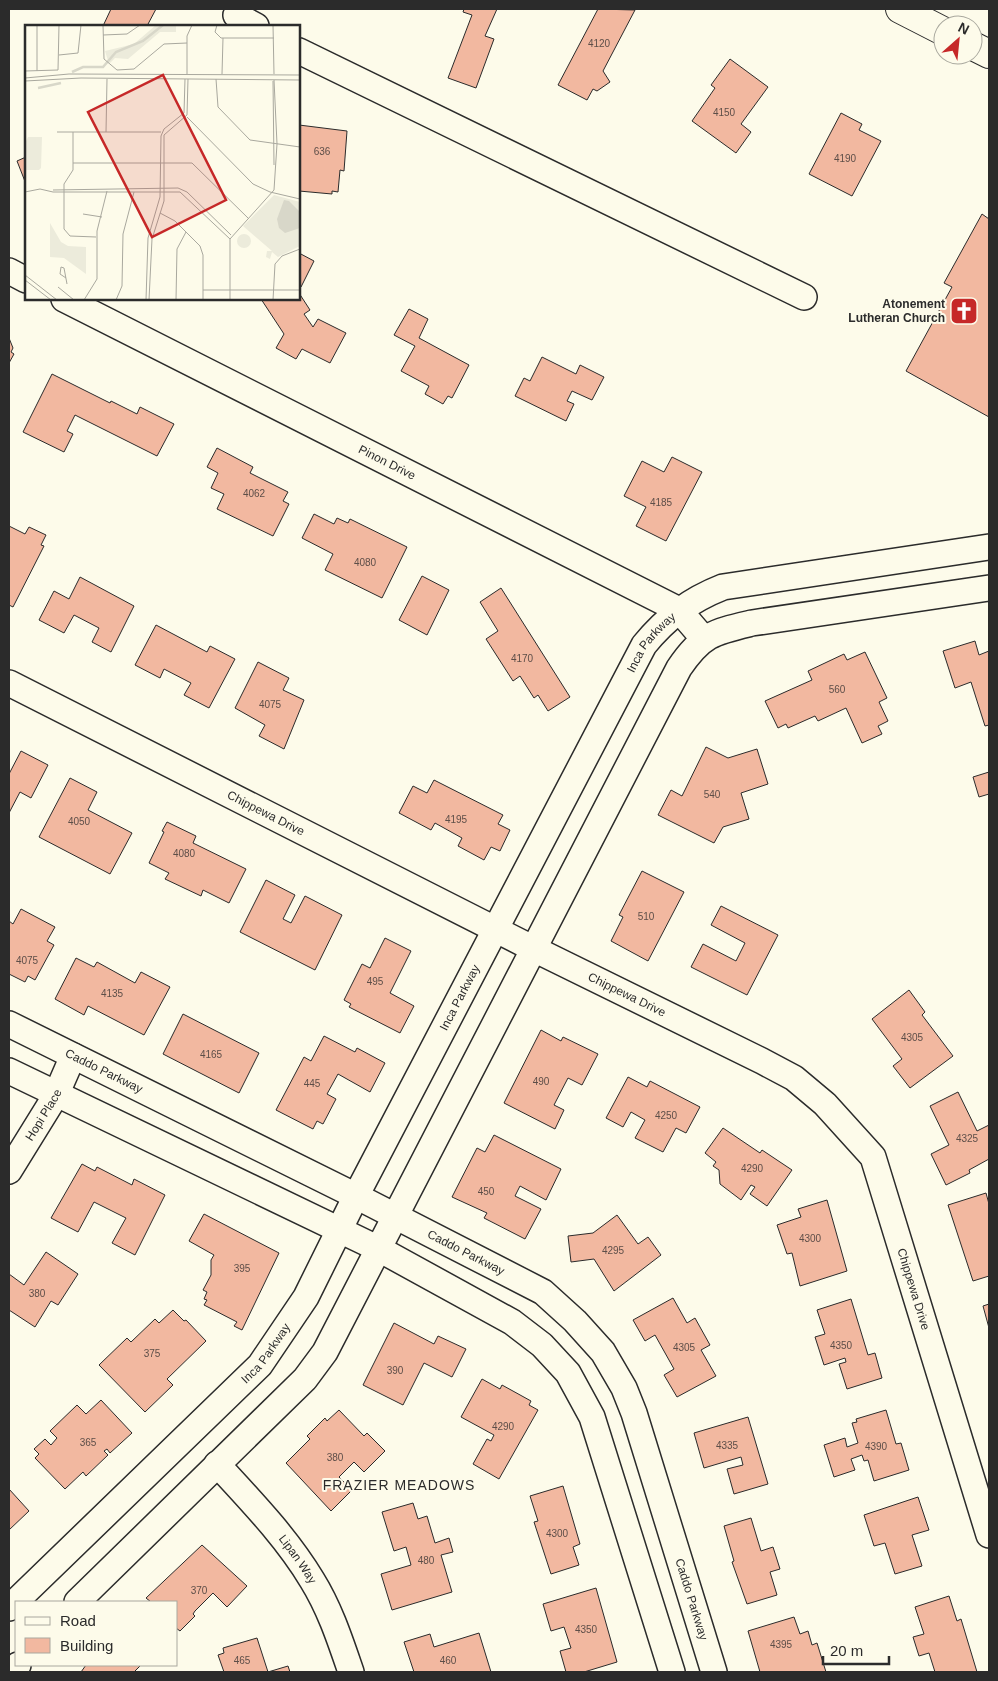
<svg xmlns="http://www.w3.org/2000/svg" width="998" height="1681" font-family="Helvetica,sans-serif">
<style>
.building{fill:#f2b8a0;stroke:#2b2b2b}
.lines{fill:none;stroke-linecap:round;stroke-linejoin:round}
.minor-casing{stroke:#2b2b2b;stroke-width:28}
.major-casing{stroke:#2b2b2b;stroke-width:30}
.minor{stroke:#fdfbea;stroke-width:25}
.major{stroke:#fdfbea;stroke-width:28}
.labels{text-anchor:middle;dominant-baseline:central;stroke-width:4;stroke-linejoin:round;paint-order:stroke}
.number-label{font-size:10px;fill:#5d4e48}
.poi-label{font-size:12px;font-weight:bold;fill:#2b2b2b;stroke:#fdfbea;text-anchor:end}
.street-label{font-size:12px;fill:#2b2b2b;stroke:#fdfbea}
.neighbourhood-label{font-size:14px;letter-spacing:1px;fill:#2b2b2b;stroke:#fdfbea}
.inset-river{fill:none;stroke:#d8d7c9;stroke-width:2.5}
.inset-road{fill:none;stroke:#a9a89e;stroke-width:1}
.view{fill:#c62828;fill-opacity:0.15;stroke:#c62828;stroke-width:2.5}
.inset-edge{fill:none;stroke:#2b2b2b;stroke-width:2.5}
</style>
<rect width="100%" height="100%" fill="#fdfbea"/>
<!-- building -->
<path class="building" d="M111,9H156L147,26H103Z
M464,9H497L485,36L494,39L476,88L448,78L472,15L463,12Z
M598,9L635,10L603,71L610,82L597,91L593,89L587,100L558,85Z
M730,59L768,87L741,124L751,132L736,153L692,121L715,88L711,85Z
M841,113L862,124L859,130L881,141L852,196L809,174Z
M299,125L347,131L344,171L340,170L338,192L332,191V194L299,191Z
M26,157V184L17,161Z
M982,214L989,219V417L906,371L952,287L944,283Z
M299,253L314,261L301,287L299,286Z
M299,293L310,310L304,314L313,327L318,319L346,333L330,363L302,349L296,359L276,348L284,334L261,299H299Z
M409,309L428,319L419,338L469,365L452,398L448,396L443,404L425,394L429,386L401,371L415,346L394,335Z
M9,338L13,348L11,352L14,354L9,363Z
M542,357L576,374L580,365L604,377L592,400L572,391L567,401L574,404L566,421L515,396L524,378L530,381Z
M52,374L110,403L111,401L137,414L140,407L174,424L157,456L75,415L67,431L73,434L64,452L23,432Z
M217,448L253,467L250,473L288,492L283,501L289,504L273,536L217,509L224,494L211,488L218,473L207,467Z
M672,457L702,472L666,541L636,526L646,507L624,496L642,461L664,472Z
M314,514L334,524L337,518L348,523L350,519L407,547L382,598L325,570L333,554L302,538Z
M9,526L25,534L29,527L46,535L41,545L44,546L13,607L9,605Z
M422,576L449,590L427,635L399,620Z
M80,577L134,606L111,652L92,642L99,628L74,615L64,633L39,620L54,591L69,599Z
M501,588L570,697L548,711L538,695L534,698L520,676L513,681L486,639L498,631L480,602Z
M156,625L207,652L210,646L235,659L209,708L184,695L191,683L164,669L160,678L135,665Z
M975,641L979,655L989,651V725L985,726L971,682L955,688L943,651Z
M865,652L887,698L879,702L888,721L878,726L882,734L862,743L846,708L818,721L815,716L788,728L786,724L778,728L765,701L812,680L808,671L844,654L847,660Z
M258,662L289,678L283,690L304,700L284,749L259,736L265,725L235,708Z
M706,747L728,758L757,749L768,784L741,793L749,819L723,827L714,843L658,815L671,790L682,796Z
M21,751L48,765L31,798L20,792L9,813V774Z
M989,772V794L979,797L973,777Z
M70,778L97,792L88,810L132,833L110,874L39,837Z
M434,780L503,815L498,824L510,830L500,851L491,847L484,860L458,846L462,838L435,823L431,830L399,813L413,786L427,793Z
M167,822L196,836L193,843L246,869L229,903L203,890L201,896L165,879L169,873L149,863L164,832L162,831Z
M642,871L684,892L648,961L611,941L623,917L619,915Z
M266,880L295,895L283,919L291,923L305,896L342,915L315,970L240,932Z
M721,906L778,935L747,995L691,967L703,944L736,961L745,943L711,925Z
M21,909L55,927L47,941L54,945L35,980L28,976L25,982L9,974V921L13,924Z
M385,938L411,951L390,993L414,1006L400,1033L349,1007L351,1004L344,1000L362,964L370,968Z
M76,958L94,967L97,962L135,983L141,972L170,987L144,1035L88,1006L84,1015L55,999Z
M909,990L925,1012L922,1015L953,1056L910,1088L893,1066L902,1059L872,1019Z
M183,1014L259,1053L239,1093L163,1054Z
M541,1030L561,1041L563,1037L598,1054L582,1085L568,1078L554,1105L564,1110L555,1129L504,1103Z
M324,1036L355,1052L357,1048L385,1063L370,1092L338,1074L327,1094L336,1099L323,1124L317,1121L313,1129L276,1110L304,1057L311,1061Z
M628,1077L647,1087L650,1081L700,1107L686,1133L676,1128L663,1152L635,1138L645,1120L631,1112L623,1127L606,1118Z
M958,1092L977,1131L989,1125V1159L969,1170L970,1173L946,1185L931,1154L949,1145L930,1106Z
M723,1128L760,1153L762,1150L792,1170L767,1206L750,1194L755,1187L751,1185L741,1200L720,1184L719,1170L713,1166L716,1162L705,1153Z
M494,1135L561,1169L546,1200L520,1186L515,1196L541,1209L525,1239L484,1218L487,1213L452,1197L477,1148L485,1152Z
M82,1164L95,1171L97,1167L132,1185L134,1179L165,1195L135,1255L112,1243L126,1218L94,1202L78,1232L51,1218Z
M986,1193L989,1204V1276L973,1281L948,1205Z
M827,1200L847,1271L800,1286L792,1253L787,1254L777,1225L801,1217L798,1209Z
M204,1214L279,1253L242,1330L234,1326L237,1322L204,1305L207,1300L204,1299L207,1292L203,1290L211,1275V1260L214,1255L189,1241Z
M617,1215L638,1244L648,1237L661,1255L614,1291L594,1259L571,1262L568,1236L593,1233Z
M46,1252L78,1274L58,1305L51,1301L35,1327L9,1310V1274L24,1285Z
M673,1298L687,1323L695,1318L710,1345L701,1350L716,1376L677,1397L664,1375L674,1369L655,1335L645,1341L633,1320Z
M851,1299L868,1355L875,1353L882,1378L847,1389L839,1364L846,1362L845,1358L824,1365L815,1337L825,1334L817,1310Z
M989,1304V1328L983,1306Z
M173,1310L184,1321L186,1320L206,1341L167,1379L173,1385L145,1412L99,1365L127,1338L131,1342L155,1319L159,1323Z
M394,1323L434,1344L438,1336L466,1349L452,1377L424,1363L403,1405L363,1385Z
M482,1379L500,1389L502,1385L531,1401L529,1405L538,1410L499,1479L473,1464L487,1439L491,1441L494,1435L461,1417Z
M101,1400L132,1433L110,1453L107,1449L104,1451L108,1455L86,1476L83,1472L65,1489L35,1458L39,1454L34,1449L45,1439L51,1445L57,1438L50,1431L77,1405L86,1414Z
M339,1410L364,1436L367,1433L385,1451L364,1472L354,1462L339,1477L352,1490L331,1511L286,1463L310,1439L307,1436L325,1418L327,1421Z
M886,1410L896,1444L901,1443L909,1470L874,1481L868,1460L864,1461L862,1455L851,1459L855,1470L834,1477L824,1445L845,1438L847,1447L858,1443L852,1423L857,1422L856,1419Z
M748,1417L768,1484L734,1494L727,1469L743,1465L741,1457L704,1468L694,1433Z
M563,1486L580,1544L573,1547L579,1565L551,1574L534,1522L538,1521L530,1496Z
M9,1489L29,1511L9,1530Z
M918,1497L929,1530L912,1535L922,1566L895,1574L885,1543L874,1546L864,1515Z
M413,1503L418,1519L427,1516L435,1543L449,1538L453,1552L441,1555L452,1592L392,1610L381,1574L411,1565L406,1547L394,1551L382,1512Z
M751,1518L761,1551L773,1547L780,1569L770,1572L777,1595L747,1604L732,1562L734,1561L724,1526Z
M202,1545L247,1586L227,1607L213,1593L195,1611L193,1614L195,1616L180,1631L176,1628V1602H151L146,1598Z
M596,1588L617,1662L584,1672H566L560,1651L571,1648L564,1627L551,1631L543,1604Z
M949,1596L957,1621L961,1619L977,1672H935L929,1653L919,1656L913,1637L924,1634L915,1607Z
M794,1617L800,1634L808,1631L812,1645L817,1643L826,1672H760L748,1631Z
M479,1633L491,1672H414L404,1642L430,1634L434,1647Z
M257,1638L268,1672L288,1666L290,1672H224L218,1655L224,1653L223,1648Z
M86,1665H141L134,1672H81Z"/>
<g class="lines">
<defs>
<g id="minor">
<path d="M236,15L256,26"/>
<path d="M299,51L804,297"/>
<path d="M9,271L26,280"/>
<path id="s1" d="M64,299L679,610L703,638"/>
<path id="s2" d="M9,683L534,949L762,1061L794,1078L825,1104L873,1157L989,1535"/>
<path id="s3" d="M9,1024L356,1196L543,1292L575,1321L603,1352L624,1388L634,1413L714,1672"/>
<path d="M9,1071L379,1249L512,1322L542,1345L568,1373L592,1417L672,1672"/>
<path id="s4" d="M9,1171L56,1095L73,1056"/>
<path id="s5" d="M217,1464C251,1501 286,1537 312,1580C330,1609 340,1640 351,1672"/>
<path d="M77,1602L305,1379L325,1352L679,668C702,634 714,632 752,623L989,588"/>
<path id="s6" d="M9,1608L260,1365L306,1297L356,1196L644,645C666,618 690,600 723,587L989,547"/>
<path d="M11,1672L18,1665"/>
</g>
<path id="major" d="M900,9L943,31
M973,46L989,54"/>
</defs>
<!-- minor casing -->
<use href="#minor" class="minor-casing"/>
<!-- major casing -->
<use href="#major" class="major-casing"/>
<!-- minor -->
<use href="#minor" class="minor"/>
<!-- major -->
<use href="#major" class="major"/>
</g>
<!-- icons -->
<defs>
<symbol id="church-square" viewBox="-11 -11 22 22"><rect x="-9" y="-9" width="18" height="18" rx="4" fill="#c62828" stroke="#fdfbea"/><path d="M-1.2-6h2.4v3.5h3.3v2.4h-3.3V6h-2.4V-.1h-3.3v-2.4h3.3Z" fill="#fff"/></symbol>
</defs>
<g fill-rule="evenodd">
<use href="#church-square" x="948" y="295" width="32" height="32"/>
</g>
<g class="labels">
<!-- number labels -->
<g class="number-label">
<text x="599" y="43">4120</text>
<text x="724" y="112">4150</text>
<text x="322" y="151">636</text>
<text x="845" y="158">4190</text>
<text x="254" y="493">4062</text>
<text x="661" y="502">4185</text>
<text x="365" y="562">4080</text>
<text x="522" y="658">4170</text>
<text x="837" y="689">560</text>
<text x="270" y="704">4075</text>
<text x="712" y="794">540</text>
<text x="456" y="819">4195</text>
<text x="79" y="821">4050</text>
<text x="184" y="853">4080</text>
<text x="646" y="916">510</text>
<text x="27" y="960">4075</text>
<text x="375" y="981">495</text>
<text x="112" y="993">4135</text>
<text x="912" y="1037">4305</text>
<text x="211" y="1054">4165</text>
<text x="541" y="1081">490</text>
<text x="312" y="1083">445</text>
<text x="666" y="1115">4250</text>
<text x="967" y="1138">4325</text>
<text x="752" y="1168">4290</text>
<text x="486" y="1191">450</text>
<text x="810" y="1238">4300</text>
<text x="613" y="1250">4295</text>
<text x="242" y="1268">395</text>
<text x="37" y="1293">380</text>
<text x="841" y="1345">4350</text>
<text x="684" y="1347">4305</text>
<text x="152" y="1353">375</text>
<text x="395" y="1370">390</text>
<text x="503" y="1426">4290</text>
<text x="88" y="1442">365</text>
<text x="727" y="1445">4335</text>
<text x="876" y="1446">4390</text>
<text x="335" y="1457">380</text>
<text x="557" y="1533">4300</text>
<text x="426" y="1560">480</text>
<text x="199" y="1590">370</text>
<text x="586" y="1629">4350</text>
<text x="781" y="1644">4395</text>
<text x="242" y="1660">465</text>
<text x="448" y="1660">460</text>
</g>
<!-- poi labels -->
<g class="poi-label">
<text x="945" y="304">Atonement<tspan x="945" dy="14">Lutheran Church</tspan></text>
</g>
<!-- street labels -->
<g class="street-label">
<text stroke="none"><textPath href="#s1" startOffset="362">Pinon Drive</textPath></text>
<text stroke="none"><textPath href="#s6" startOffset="1172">Inca Parkway</textPath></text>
<text stroke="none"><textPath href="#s2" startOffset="288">Chippewa Drive</textPath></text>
<text stroke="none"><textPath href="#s2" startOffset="692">Chippewa Drive</textPath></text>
<text stroke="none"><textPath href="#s6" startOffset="768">Inca Parkway</textPath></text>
<text stroke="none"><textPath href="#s3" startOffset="106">Caddo Parkway</textPath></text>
<text stroke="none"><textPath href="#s4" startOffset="66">Hopi Place</textPath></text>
<text stroke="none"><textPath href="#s3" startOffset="511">Caddo Parkway</textPath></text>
<text stroke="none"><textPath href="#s2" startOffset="1129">Chippewa Drive</textPath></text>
<text stroke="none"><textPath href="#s6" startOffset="362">Inca Parkway</textPath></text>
<text stroke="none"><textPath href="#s5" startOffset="125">Lipan Way</textPath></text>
<text stroke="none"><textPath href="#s3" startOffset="946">Caddo Parkway</textPath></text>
</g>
<!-- neighbourhood labels -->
<g class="neighbourhood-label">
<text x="399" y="1485">FRAZIER MEADOWS</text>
</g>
</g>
<!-- overview -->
<g transform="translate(25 25)">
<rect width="275" height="275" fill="#fdfbea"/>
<path d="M131,0H151V7H135L103,34L90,33L84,39L80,26L109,19ZM3,112H17L16,143L14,145H0V118ZM249,170L275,177V221L253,232L247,227L245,234L241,232L242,226H247L218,201ZM25,198L36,217L43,221L61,222V249L39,233L25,232ZM212 216a7 7 0 1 1 14 0a7 7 0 1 1-14 0Z" fill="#ecebdb"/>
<path d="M259,175L264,176L275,187V203L260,208L254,203L252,194Z" fill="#d8d7c9"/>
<path class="inset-river" d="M47,47L58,42H78L91,27L118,16L138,0M13,63L36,58"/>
<path class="inset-road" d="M78,0L79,34L92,45L109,44L139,19L162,18M192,0L190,7L196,13H249M248,0L249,49M78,10L102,9L115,0M34,30L53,28L56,0M0,46L33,45L34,0M12,46V0M162,49V11L167,0M197,49L198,13M0,53L44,49L275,50M191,54L193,82L225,115L275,122M0,56L56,53L275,55M248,56L249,140M162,92L228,159L245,167L275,174M32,107H136M48,107V145L39,159V204L45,211L71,212M81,107L82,54M48,138H167L224,194M28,165L153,163L162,167L206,210M0,167L15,164L28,167H155L205,214M135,188L150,196L175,221L178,230V275M58,189L77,192M0,250L32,275M41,253L35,249L36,242L39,243L42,259M0,255L26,275M33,262L49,275M178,265H275M59,275L72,254V206L82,166M91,275L97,261L98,209L109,167M121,275L123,213L135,172L136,111L139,104L159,88L160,54M124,275L127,214L139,176V110L162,90L163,54M151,275L152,224L161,207M205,275V214L249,165L252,119L249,55M248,275L250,239L257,231L275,224"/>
<path class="view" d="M138,50L201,175L127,212L63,87Z"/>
<rect width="275" height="275" class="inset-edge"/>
</g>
<!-- border -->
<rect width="998" height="1681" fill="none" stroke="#2b2b2b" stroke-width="20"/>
<!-- legend -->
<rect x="15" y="1601" width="162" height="65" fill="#fdfbea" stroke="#a9a89e"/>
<rect x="25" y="1617" width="25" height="8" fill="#fdfbea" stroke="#a9a89e"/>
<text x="60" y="1626" font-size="15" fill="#2b2b2b">Road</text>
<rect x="25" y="1638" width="25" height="15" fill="#f2b8a0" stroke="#a9a89e"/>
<text x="60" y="1651" font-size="15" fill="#2b2b2b">Building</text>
<!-- north arrow -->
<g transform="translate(958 40) rotate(27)"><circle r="24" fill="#fdfbea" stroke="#a9a89e"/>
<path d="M0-4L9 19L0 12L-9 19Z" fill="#c62828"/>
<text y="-8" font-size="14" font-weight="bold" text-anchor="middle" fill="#2b2b2b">N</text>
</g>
<!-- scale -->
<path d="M823 1656v8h66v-8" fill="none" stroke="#2b2b2b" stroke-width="2.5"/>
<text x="830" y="1656" font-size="15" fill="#2b2b2b" stroke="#fdfbea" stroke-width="4" paint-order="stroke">20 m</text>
</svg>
